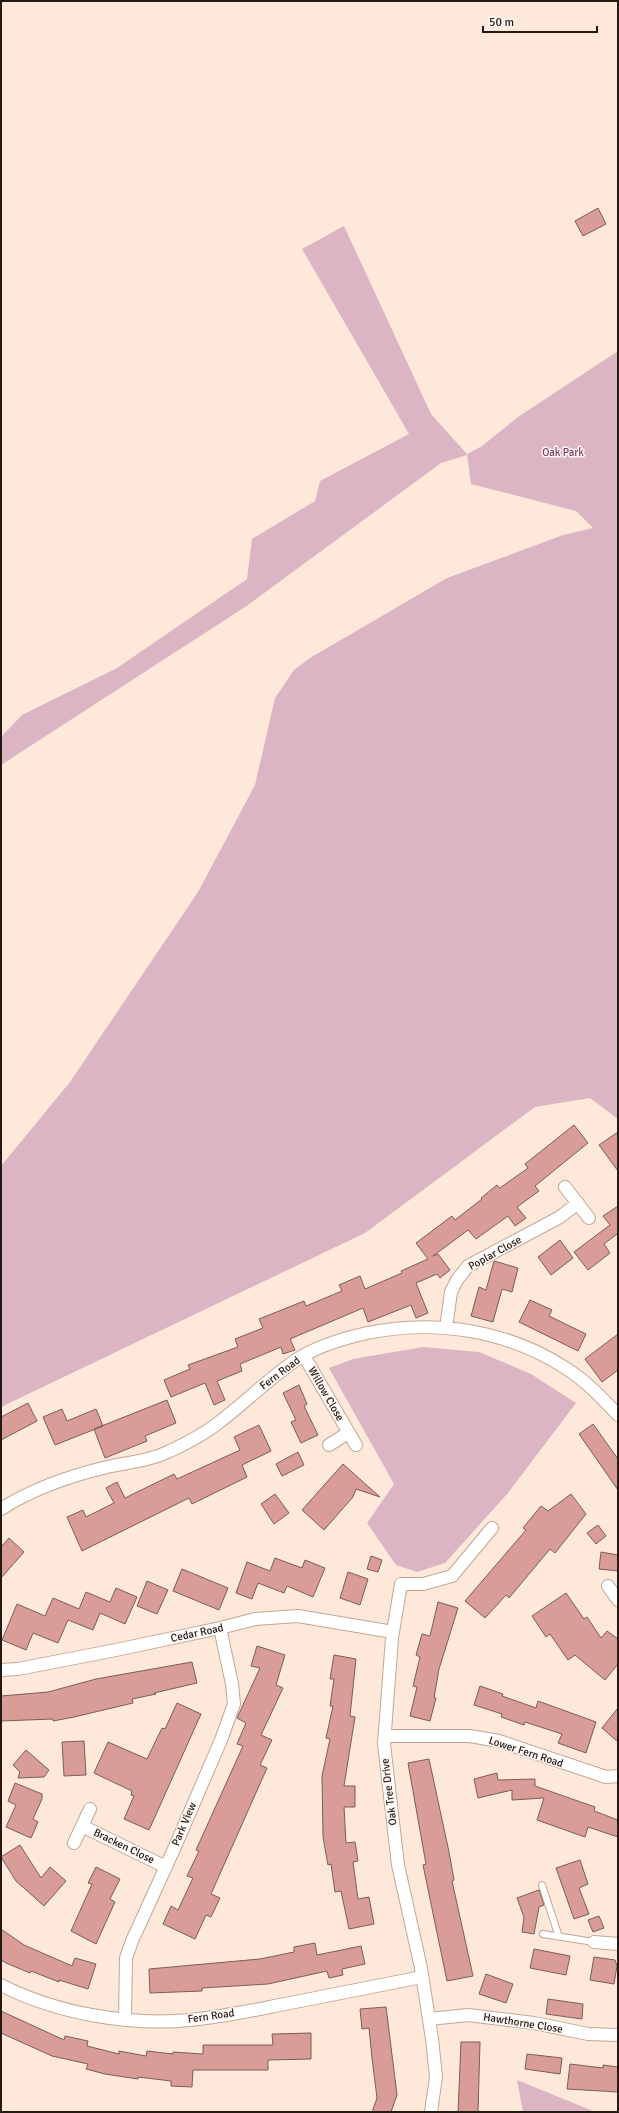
<svg xmlns="http://www.w3.org/2000/svg" width="619" height="2113" font-family="Signika,sans-serif">
<style>
.green{fill:#dbb5c3}
.building{fill:#d99c97;stroke:#7b5d5a}
.lines{fill:none;stroke-linecap:round;stroke-linejoin:round}
.lane-casing{stroke:#c2a796;stroke-width:8}
.street-casing{stroke:#c2a796;stroke-width:14}
.lane{stroke:#fff;stroke-width:6}
.street{stroke:#fff;stroke-width:12}
.labels{text-anchor:middle;dominant-baseline:central;stroke-width:3;stroke-linejoin:round;paint-order:stroke}
.park-label{font-size:11px;fill:#803a59;stroke:#fef8f5}
.street-label{font-size:11px;fill:#241a13;stroke:#fef8f5}
</style>
<rect width="100%" height="100%" fill="#fee8d9"/>
<!-- green -->
<path class="green" d="M344,226L431,414L467,454L482,446L518,417L618,351V1119L590,1098L535,1107L365,1233L1,1407V1166L70,1082L198,892L255,785L275,698L294,670L310,658L447,578L563,535L593,528L576,511L471,484L467,455L441,463L248,605L1,765V737L22,715L117,668L247,579L252,539L315,501L320,481L409,434L302,249Z
M423,1347L479,1352L531,1374L576,1403L508,1493L445,1563L417,1572L396,1565L367,1523L394,1484L329,1368L353,1359Z
M517,2080L593,2111L599,2112H523Z"/>
<!-- building -->
<path class="building" d="M598,208L606,224L583,236L575,221Z
M574,1125L588,1143L535,1186L539,1191L517,1207L526,1218L515,1226L508,1216L476,1239L468,1230L433,1256L438,1254L450,1270L440,1278L437,1274L416,1283L428,1313L416,1318L411,1305L368,1322L363,1308L290,1339L295,1350L283,1354L281,1347L240,1364L242,1371L217,1381L225,1400L214,1405L205,1383L171,1397L164,1380L190,1369L188,1365L238,1347L235,1339L263,1328L259,1319L304,1301L306,1306L342,1291L339,1285L360,1276L365,1289L402,1273L401,1271L428,1259L416,1243L452,1216L455,1220L482,1199L481,1198L497,1185L500,1188L528,1168L525,1164Z
M618,1132V1171L599,1145Z
M618,1206V1236L617,1234L604,1244L610,1253L588,1270L574,1252L610,1225L603,1216Z
M560,1240L573,1258L551,1275L538,1257Z
M494,1261L518,1268L512,1292L502,1289L493,1322L471,1316L479,1287L486,1290Z
M530,1300L552,1310L549,1316L586,1334L578,1351L519,1322Z
M618,1334V1370L602,1382L585,1359Z
M299,1385L307,1404L304,1406L318,1435L301,1443L291,1422L296,1420L283,1393Z
M167,1400L176,1423L145,1436L147,1441L105,1458L94,1429Z
M28,1403L37,1421L1,1440V1417Z
M62,1409L67,1421L96,1409L103,1426L55,1445L43,1417Z
M593,1424L618,1459V1490L579,1434Z
M259,1425L271,1451L242,1465L247,1477L192,1504L189,1498L82,1551L67,1517L83,1510L86,1517L114,1503L106,1488L117,1482L125,1498L174,1474L177,1479L240,1450L234,1437Z
M298,1452L304,1465L282,1476L276,1464Z
M343,1464L380,1497L356,1489L353,1497L324,1530L302,1510Z
M275,1494L289,1513L274,1524L261,1504Z
M571,1494L586,1514L555,1553L550,1549L509,1598L506,1595L485,1618L465,1601L526,1530L523,1528L541,1506L548,1511Z
M598,1525L606,1536L596,1544L587,1533Z
M9,1538L24,1552L1,1578V1547Z
M601,1552L618,1555V1571L599,1569Z
M371,1556L382,1560L378,1572L367,1569Z
M275,1558L302,1568L305,1560L325,1568L313,1597L287,1586L284,1593L258,1583L252,1599L236,1593L247,1562L270,1571Z
M182,1569L228,1588L219,1610L173,1591Z
M348,1572L368,1579L360,1605L340,1598Z
M147,1581L168,1590L157,1614L137,1606Z
M116,1588L137,1597L125,1624L100,1613L93,1630L68,1620L58,1643L33,1633L26,1650L2,1640L17,1604L45,1616L53,1598L79,1609L86,1592L110,1602Z
M566,1593L584,1619L587,1617L601,1638L607,1631L618,1639V1664L605,1680L575,1655L568,1660L550,1634L546,1637L532,1616Z
M438,1602L458,1608L439,1669L434,1698H436L430,1721L410,1716L417,1687L413,1686L420,1657L416,1655L422,1634L430,1636Z
M257,1646L285,1655L276,1685L283,1688L261,1735L272,1740L260,1765L267,1768L211,1894L220,1898L211,1917L206,1915L195,1939L163,1924L171,1906L178,1910L193,1878L187,1876L199,1851L196,1850L243,1746L237,1744L246,1723L237,1718L260,1668L251,1666Z
M334,1655L356,1659L350,1716L355,1717L344,1786H355V1807H344L346,1843L355,1842L358,1861L353,1862L358,1899L369,1897L374,1924L349,1929L341,1891L335,1892L331,1864L328,1865L323,1837L322,1776L330,1739L326,1738L333,1706H330L334,1679H330Z
M192,1662L197,1683L154,1693L156,1694L132,1699L133,1703L74,1717L53,1721V1719L1,1721V1696L48,1692L96,1679Z
M480,1686L503,1694L502,1696L536,1708L538,1701L596,1722L586,1753L558,1743L562,1734L525,1722L524,1725L501,1717L502,1714L474,1705Z
M177,1703L201,1714L149,1830L124,1819L134,1796L131,1795L132,1791L94,1773L108,1742L147,1759L162,1728L165,1729Z
M618,1708V1742L602,1728Z
M84,1741L86,1775L64,1776L62,1742Z
M26,1750L49,1770L44,1777L18,1778L20,1772L13,1765Z
M429,1759L449,1852L454,1880L452,1881L473,1976L447,1981L423,1865L426,1864L408,1763Z
M497,1773L498,1780L535,1779V1786L595,1807L594,1811L618,1820V1837L588,1827L585,1837L537,1820L544,1798L512,1800V1790L478,1798L474,1779Z
M15,1783L42,1794V1799L33,1819L38,1822L31,1838L6,1827L16,1805L8,1801Z
M20,1845L41,1878L50,1867L66,1881L44,1906L16,1881L1,1857Z
M580,1860L588,1884L579,1888L589,1914L574,1919L556,1868Z
M96,1867L120,1879L110,1899L115,1902L96,1944L71,1931L92,1884L88,1883Z
M539,1890L544,1905L539,1907L534,1934L522,1932L524,1917L517,1898Z
M599,1916L604,1928L593,1932L588,1920Z
M1,1929L24,1945L72,1966L75,1958L96,1964L88,1989L59,1980V1982L31,1971L30,1973L6,1963L1,1960Z
M315,1943L317,1955L361,1946L365,1964L342,1969L343,1975L329,1978L327,1971L268,1984L202,1988V1991L150,1993L149,1969L260,1959L294,1952V1947Z
M534,1949L570,1956L566,1975L530,1968Z
M594,1957L615,1960L617,1966L614,1984L590,1980Z
M486,1974L513,1984L506,2003L479,1994Z
M548,1999L583,2004L582,2019L546,2014Z
M386,2007L397,2095L391,2112H372L377,2098L372,2058L369,2028L362,2029L360,2009Z
M1,2011L64,2040L65,2036L88,2041L87,2046L119,2054V2051L146,2056L147,2051L173,2054V2052L203,2054V2045H273L272,2034L311,2033V2059L268,2060V2070H193L192,2087L171,2086V2081L138,2077V2079L105,2074L86,2069L88,2064L52,2056L1,2033Z
M461,2042H480L478,2112H458Z
M527,2054L562,2058L560,2074L525,2069Z
M570,2064L603,2068V2065L618,2067V2092L567,2089Z"/>
<g class="lines">
<defs>
<path id="lane" d="M542,1885L559,1937
M543,1934L594,1942"/>
<path id="street" d="M565,1187L589,1218
M446,1328L451,1292L457,1280L468,1266L560,1217L578,1203
M304,1356L356,1445
M329,1445L348,1433
M1,1509C34,1488 69,1476 107,1467C129,1462 150,1461 170,1451C187,1443 203,1435 218,1423C245,1403 268,1379 296,1360C315,1347 345,1338 367,1333C435,1319 508,1330 567,1369C586,1381 602,1398 618,1415
M608,1586L618,1600
M1,1670L18,1669L116,1650L220,1628L255,1619L298,1616L393,1632
M385,1736H470L499,1741L606,1777L618,1776
M82,1826L166,1867
M74,1843L90,1809
M594,1942L618,1944
M1,1985C55,2013 129,2026 190,2020C222,2017 254,2010 285,2004C331,1995 377,1986 422,1977
M429,2019L468,2015L534,2023L588,2034L618,2035
M125,2020L126,1958L132,1941L174,1849L221,1740L234,1704L232,1684L220,1628
M431,2112L436,2077L432,2039L421,1968L398,1865L384,1744L392,1638L401,1584H423L452,1576L492,1528"/>
</defs>
<!-- lane casing -->
<use href="#lane" class="lane-casing"/>
<!-- street casing -->
<use href="#street" class="street-casing"/>
<!-- lane -->
<use href="#lane" class="lane"/>
<!-- street -->
<use href="#street" class="street"/>
</g>
<g class="labels">
<!-- park labels -->
<g class="park-label">
<text x="563" y="452">Oak Park</text>
</g>
<!-- street labels -->
<g class="street-label">
<text transform="translate(495 1253) rotate(-29)">Poplar Close</text>
<text transform="translate(280 1373) rotate(-37)">Fern Road</text>
<text transform="translate(326 1394) rotate(60)">Willow Close</text>
<text transform="translate(197 1633) rotate(-12)">Cedar Road</text>
<text transform="translate(526 1752) rotate(18)">Lower Fern Road</text>
<text transform="translate(389 1792) rotate(-97)">Oak Tree Drive</text>
<text transform="translate(184 1824) rotate(-67)">Park View</text>
<text transform="translate(124 1846) rotate(26)">Bracken Close</text>
<text transform="translate(211 2016) rotate(-8)">Fern Road</text>
<text transform="translate(523 2023) rotate(9)">Hawthorne Close</text>
</g>
</g>
<!-- border -->
<rect width="619" height="2113" fill="none" stroke="#241a13" stroke-width="4"/>
<!-- scale -->
<path d="M483 26v6h114v-6" fill="none" stroke="#241a13" stroke-width="2"/>
<text x="489" y="26" font-size="12" fill="#241a13" stroke="#fef8f5" stroke-width="3" paint-order="stroke">50 m</text>
</svg>
